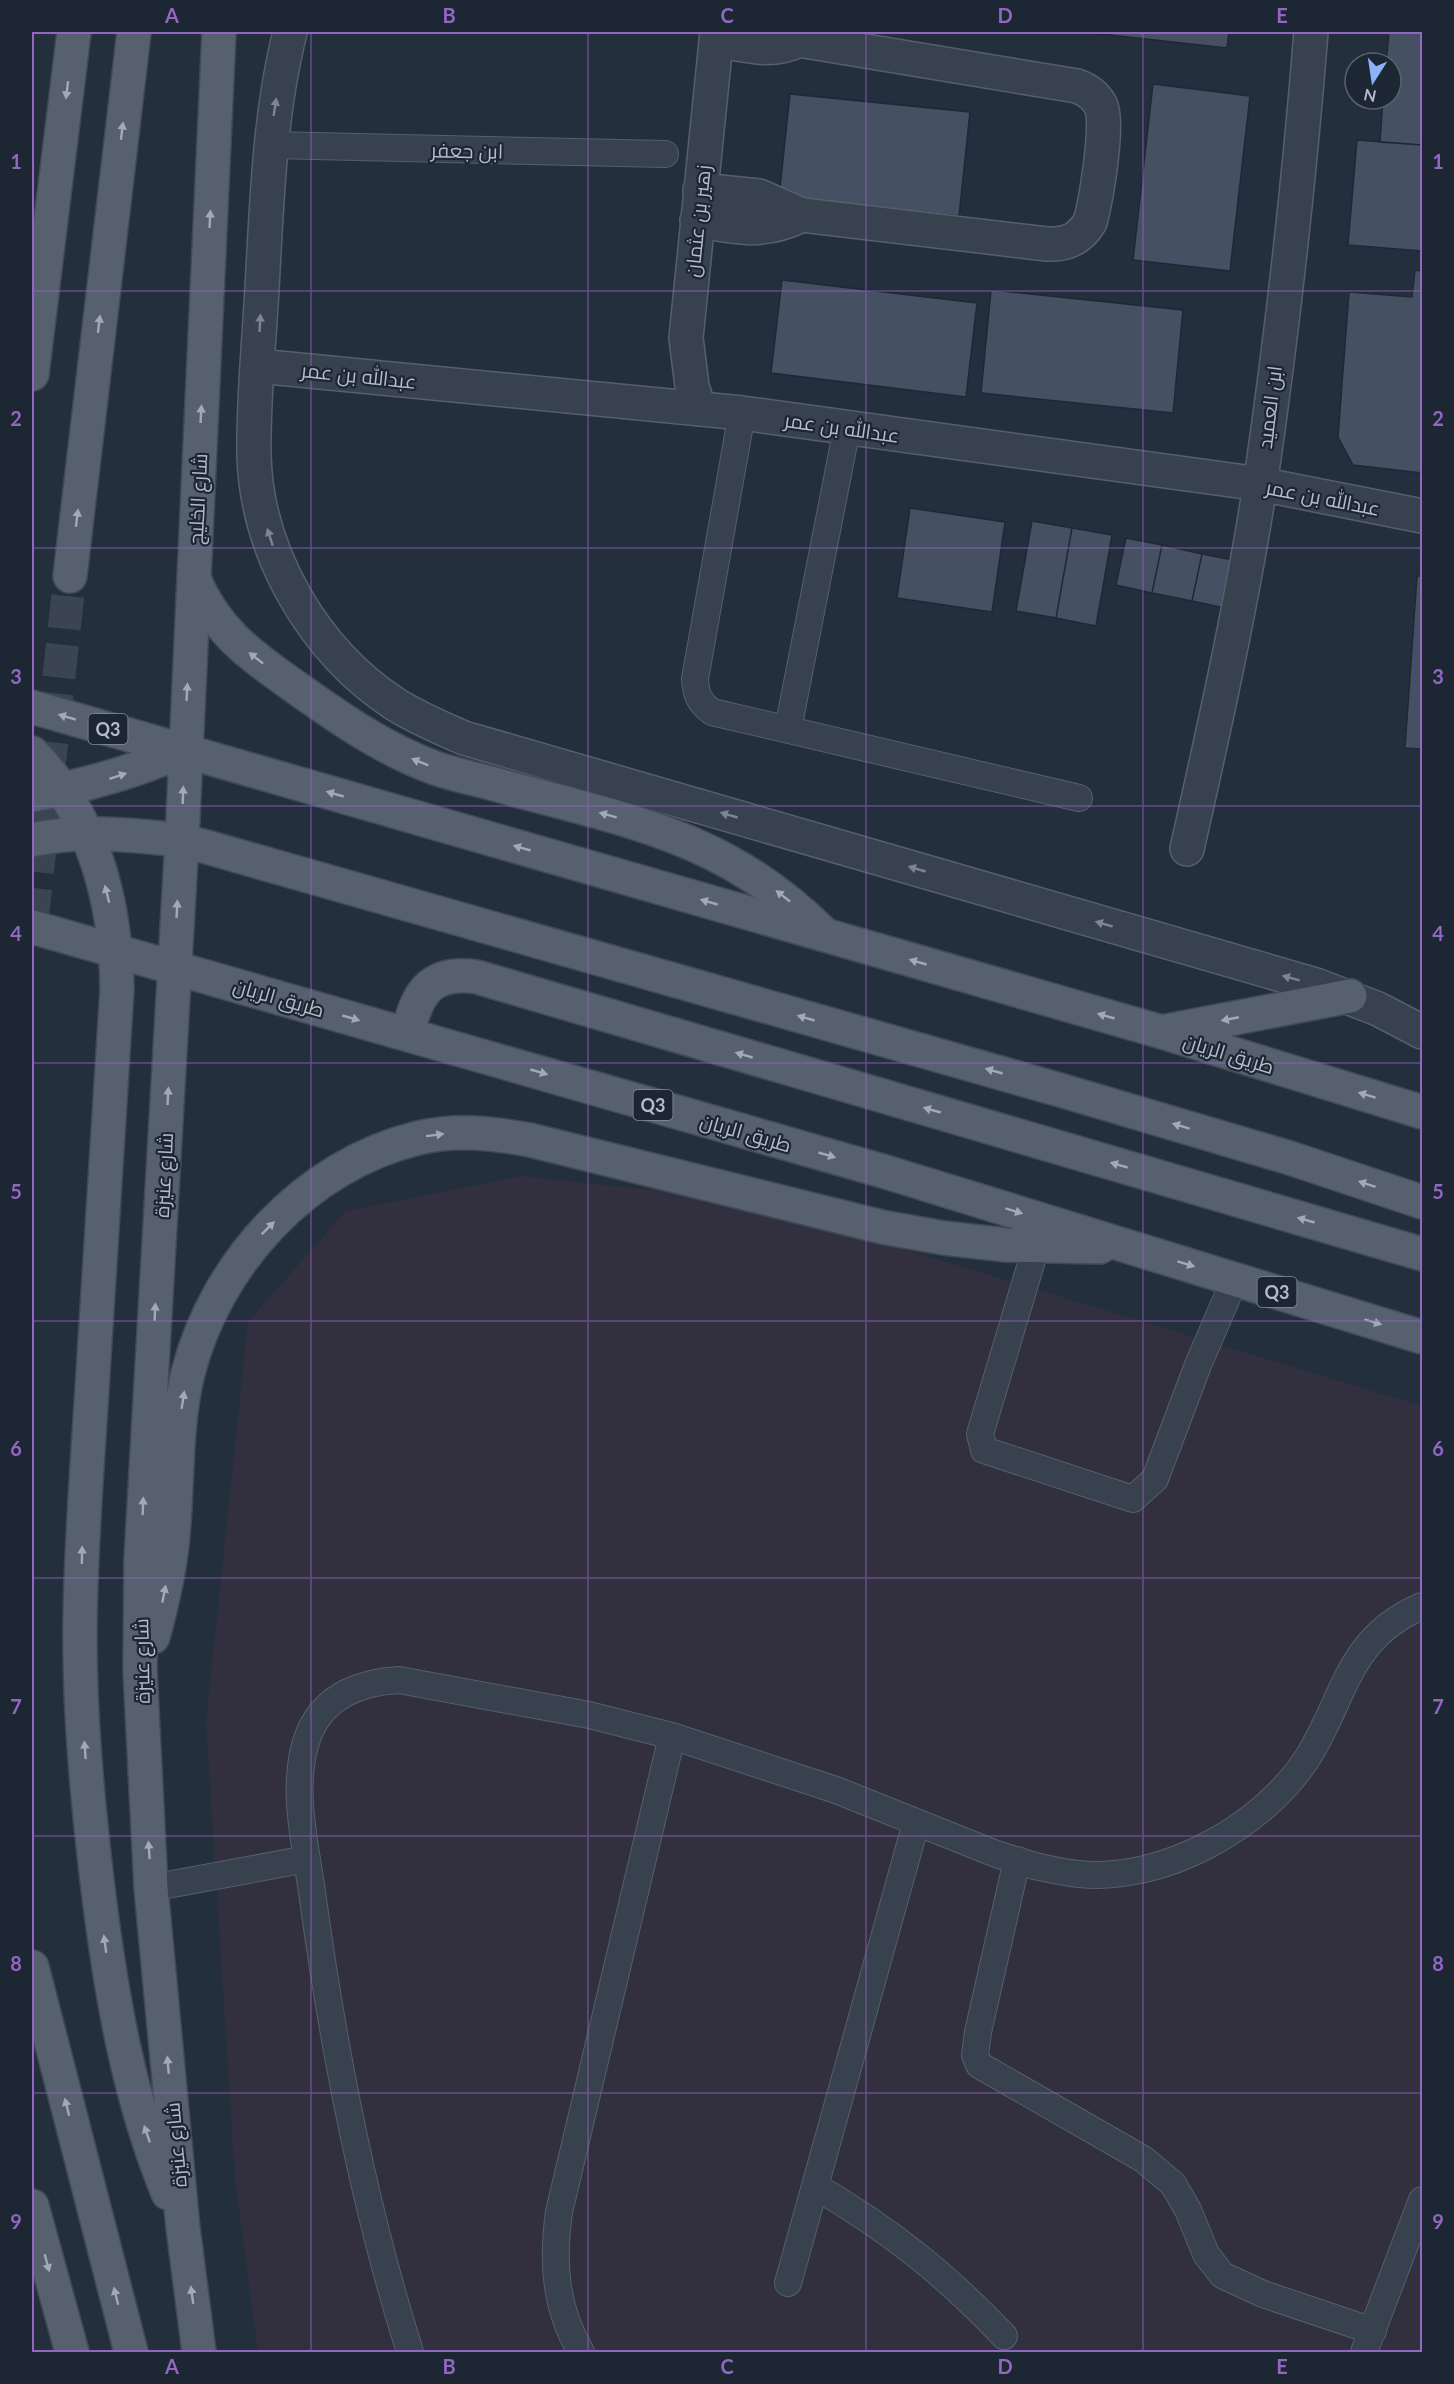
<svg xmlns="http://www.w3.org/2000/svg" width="1454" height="2384" font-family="Lato,Cairo,sans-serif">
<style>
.medical{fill:#32303f}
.building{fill:#455162;stroke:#1f2835;stroke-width:1.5}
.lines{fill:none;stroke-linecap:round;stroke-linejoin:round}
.primary-tunnel{stroke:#3a4453;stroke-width:33;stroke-dasharray:33 16;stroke-linecap:butt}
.lane-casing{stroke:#565f6c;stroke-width:28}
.street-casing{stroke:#565f6c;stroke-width:36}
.primary-casing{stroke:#414a57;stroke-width:36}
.lane{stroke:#38414e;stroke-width:26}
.street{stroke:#38414e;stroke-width:33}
.primary{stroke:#56606e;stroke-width:33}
.oneway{fill:#a1aab7}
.oneway2{fill:#7c8592}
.grid{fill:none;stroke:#9266c3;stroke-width:1.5;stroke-opacity:0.55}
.labels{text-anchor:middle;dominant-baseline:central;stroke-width:4.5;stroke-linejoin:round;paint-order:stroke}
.shield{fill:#1d2633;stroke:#878f9c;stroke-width:1.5}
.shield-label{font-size:18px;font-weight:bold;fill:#b4bcc9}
.street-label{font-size:20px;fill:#b4bcc9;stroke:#1d2633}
.neatline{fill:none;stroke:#9266c3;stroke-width:2}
.grid-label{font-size:20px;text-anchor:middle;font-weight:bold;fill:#9266c3}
</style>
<rect width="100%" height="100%" fill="#242f3e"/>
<!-- medical -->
<path class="medical" d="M521,1176L741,1200L1422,1406V2352H258L235,2179L206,1722L248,1322L346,1211Z"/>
<!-- building -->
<path class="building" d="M1083,32H1229L1227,48Z
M1389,32H1422V145L1380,142L1383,99H1391V63H1386Z
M1153,84L1250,96L1230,271L1133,260Z
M790,94L970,112L959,216L779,197Z
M1357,140L1422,145V251L1348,245Z
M1415,270L1422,271V473L1353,465L1338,437L1349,292L1412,297Z
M782,280L977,303L966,397L771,373Z
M991,290L1183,310L1173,413L981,393Z
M910,508L1005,522L992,612L897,598Z
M1032,521L1072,528L1056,618L1016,611Z
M1072,528L1112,535L1096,626L1056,618Z
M1126,538L1162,545L1152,593L1116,585Z
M1162,545L1202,554L1192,601L1152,593Z
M1202,554L1238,561L1229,609L1192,601Z
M1417,576H1422V749L1405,748Z"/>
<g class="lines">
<!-- primary-tunnel -->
<path class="primary-tunnel" d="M32,921L70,576"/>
<defs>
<path id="lane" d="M270,145L665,154
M742,413L695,679C696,695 699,702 712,712L1079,798
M788,729L847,428
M1036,1247L980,1434L984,1450L1133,1499L1155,1479L1198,1365L1235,1279
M1017,1860L978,2032L975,2055L979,2065L1143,2159L1173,2184L1188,2210L1206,2254L1222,2275L1263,2294L1373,2331
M151,1888L307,1859
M815,2186C891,2231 943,2272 1004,2336
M788,2283L916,1823
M410,2352C363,2203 333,2047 312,1892C305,1842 289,1780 310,1731C326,1695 362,1682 399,1680L589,1715L672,1736L836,1790L996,1854L1035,1866C1049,1869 1064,1873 1079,1874C1163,1883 1264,1826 1308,1757C1346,1696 1347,1638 1422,1606
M581,2352C555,2308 552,2262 559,2212L672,1736
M1364,2352L1422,2200"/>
<path id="street" d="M290,32C269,116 267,202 262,288C259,344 253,401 254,456C257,554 314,651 395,704C417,718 441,728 464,738L1316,985L1378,1009L1422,1032
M700,190L759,196L802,215L1047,244C1067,245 1080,239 1090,222C1096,201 1109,124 1101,106C1096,96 1088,90 1077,86L799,40C772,54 744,45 716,40
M697,220C737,228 763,234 802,215
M258,366L742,413L1260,484L1422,516
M699,409L692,386L686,338L717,32
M1187,849C1214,729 1241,608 1260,486C1282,335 1299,183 1311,32"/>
<path id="primary" d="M32,374L74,32
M70,576L134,32
M194,579C216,631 249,654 294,686C339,718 383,749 435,768C458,776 482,780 505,787C630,821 726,837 822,932
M32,707L1162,1032L1422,1112
M32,753C94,815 116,904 117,989C109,1117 101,1245 93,1373C88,1456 81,1539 80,1623C79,1714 88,1806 99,1897C112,1999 129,2098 168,2193
M32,795C85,786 134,772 184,750
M32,840C81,829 132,835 182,840L1060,1090L1290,1158L1422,1202
M32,927L886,1172L1422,1337
M1167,1031L1350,996
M408,1034C416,993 431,970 477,977L1422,1254
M153,1637C162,1604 170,1570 173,1535C178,1481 175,1426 188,1373C216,1263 306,1165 418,1138C455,1129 493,1133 530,1140L882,1227L944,1238L1006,1245L1100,1247
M32,1967L131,2352
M32,2206L72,2352
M199,2352L183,2228L151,1888L140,1670L141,1559L182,840L219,32"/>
</defs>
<!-- lane casing -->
<use href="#lane" class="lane-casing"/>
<!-- street casing -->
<use href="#street" class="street-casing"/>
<!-- primary casing -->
<use href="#primary" class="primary-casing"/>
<!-- lane -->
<use href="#lane" class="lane"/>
<!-- street -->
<use href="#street" class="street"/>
<!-- primary -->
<use href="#primary" class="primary"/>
</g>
<!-- one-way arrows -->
<defs><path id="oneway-solid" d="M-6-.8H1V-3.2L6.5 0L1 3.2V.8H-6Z" transform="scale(1.5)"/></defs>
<g class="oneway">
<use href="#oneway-solid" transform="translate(67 90) rotate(97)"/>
<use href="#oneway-solid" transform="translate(122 131) rotate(-83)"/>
<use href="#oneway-solid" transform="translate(210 219) rotate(-87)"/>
<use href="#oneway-solid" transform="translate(99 324) rotate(-83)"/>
<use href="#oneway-solid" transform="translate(201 414) rotate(-87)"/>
<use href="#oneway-solid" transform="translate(77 518) rotate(-83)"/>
<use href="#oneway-solid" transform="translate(256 658) rotate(-142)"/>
<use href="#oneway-solid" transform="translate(187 692) rotate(-87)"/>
<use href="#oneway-solid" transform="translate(67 717) rotate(-164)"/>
<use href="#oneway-solid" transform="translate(420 762) rotate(-158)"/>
<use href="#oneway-solid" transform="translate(118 776) rotate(-18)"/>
<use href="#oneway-solid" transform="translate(335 794) rotate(-164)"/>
<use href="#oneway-solid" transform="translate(183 795) rotate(-88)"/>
<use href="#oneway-solid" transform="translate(608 815) rotate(-165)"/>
<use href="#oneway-solid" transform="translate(522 848) rotate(-164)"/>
<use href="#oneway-solid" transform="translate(107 894) rotate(-104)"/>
<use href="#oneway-solid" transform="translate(783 896) rotate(-142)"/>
<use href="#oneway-solid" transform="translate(709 902) rotate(-164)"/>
<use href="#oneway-solid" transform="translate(177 909) rotate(-87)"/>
<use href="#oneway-solid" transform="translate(918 962) rotate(-164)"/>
<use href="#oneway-solid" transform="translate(1106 1016) rotate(-164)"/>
<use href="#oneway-solid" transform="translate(351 1018) rotate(16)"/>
<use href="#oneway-solid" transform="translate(806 1018) rotate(-164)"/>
<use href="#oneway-solid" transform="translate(1230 1019) rotate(169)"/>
<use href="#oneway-solid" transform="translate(744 1055) rotate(-164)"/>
<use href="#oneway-solid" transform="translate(994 1071) rotate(-164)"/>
<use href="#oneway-solid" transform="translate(539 1072) rotate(16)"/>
<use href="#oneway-solid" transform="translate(1367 1095) rotate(-163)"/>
<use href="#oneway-solid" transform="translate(168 1096) rotate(-87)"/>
<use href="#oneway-solid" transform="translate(932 1110) rotate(-164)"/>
<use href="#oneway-solid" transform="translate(1181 1126) rotate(-163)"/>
<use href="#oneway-solid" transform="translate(435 1135) rotate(-7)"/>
<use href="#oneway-solid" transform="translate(827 1155) rotate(16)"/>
<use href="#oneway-solid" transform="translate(1119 1165) rotate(-164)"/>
<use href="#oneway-solid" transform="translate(1367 1184) rotate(-162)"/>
<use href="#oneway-solid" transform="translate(1014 1211) rotate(17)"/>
<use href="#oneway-solid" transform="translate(1306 1220) rotate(-164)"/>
<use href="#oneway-solid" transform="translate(268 1228) rotate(-45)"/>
<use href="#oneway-solid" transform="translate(1186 1264) rotate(17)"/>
<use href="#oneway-solid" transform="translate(155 1312) rotate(-87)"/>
<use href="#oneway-solid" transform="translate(1373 1322) rotate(17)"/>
<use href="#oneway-solid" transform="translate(183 1400) rotate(-81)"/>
<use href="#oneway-solid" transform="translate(143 1506) rotate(-88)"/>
<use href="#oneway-solid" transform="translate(82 1555) rotate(-89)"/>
<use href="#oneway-solid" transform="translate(164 1594) rotate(-79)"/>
<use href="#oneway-solid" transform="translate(85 1750) rotate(-94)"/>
<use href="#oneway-solid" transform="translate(149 1850) rotate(-94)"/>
<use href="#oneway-solid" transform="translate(105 1944) rotate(-98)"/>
<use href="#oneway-solid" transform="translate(168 2065) rotate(-95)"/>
<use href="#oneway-solid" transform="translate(67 2107) rotate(-104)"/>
<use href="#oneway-solid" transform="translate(147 2134) rotate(-109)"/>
<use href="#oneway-solid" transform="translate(47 2263) rotate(75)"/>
<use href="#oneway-solid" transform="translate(192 2295) rotate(-98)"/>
<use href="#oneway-solid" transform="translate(116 2296) rotate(-104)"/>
</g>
<g class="oneway2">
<use href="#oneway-solid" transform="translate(275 107) rotate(-81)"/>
<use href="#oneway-solid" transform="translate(260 323) rotate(-87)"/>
<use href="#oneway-solid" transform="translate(270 537) rotate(-108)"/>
<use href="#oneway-solid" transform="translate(729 815) rotate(-164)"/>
<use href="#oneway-solid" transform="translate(917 869) rotate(-164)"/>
<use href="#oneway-solid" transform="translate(1104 924) rotate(-164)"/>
<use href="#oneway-solid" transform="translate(1291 978) rotate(-165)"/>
</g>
<!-- grid -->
<path class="grid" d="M311,32V2352M588,32V2352M866,32V2352M1143,32V2352M32,291H1422M32,548H1422M32,806H1422M32,1063H1422M32,1321H1422M32,1578H1422M32,1836H1422M32,2093H1422"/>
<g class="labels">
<!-- shield labels -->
<g class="shield">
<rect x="88.5" y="714" width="39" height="30" rx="4.5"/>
<rect x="633.5" y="1090" width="39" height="30" rx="4.5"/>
<rect x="1257.5" y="1277" width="39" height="30" rx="4.5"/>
</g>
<g class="shield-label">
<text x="108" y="729">Q3</text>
<text x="653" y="1105">Q3</text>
<text x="1277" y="1292">Q3</text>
</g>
<!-- street labels -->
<g class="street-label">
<text transform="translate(467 150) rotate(1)">ابن جعفر</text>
<text transform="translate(697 221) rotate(-84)">زهير بن عثمان</text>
<text transform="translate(359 375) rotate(6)">عبدالله بن عمر</text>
<text transform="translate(1269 407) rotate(-83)">ابن العميد</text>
<text transform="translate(842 427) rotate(8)">عبدالله بن عمر</text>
<text transform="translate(1323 497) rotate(11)">عبدالله بن عمر</text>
<text transform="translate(197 499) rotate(-87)">شارع الخليج</text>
<text transform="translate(279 997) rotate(16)">طريق الريان</text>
<text transform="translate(1229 1053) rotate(17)">طريق الريان</text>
<text transform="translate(746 1132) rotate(16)">طريق الريان</text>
<text transform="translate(163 1175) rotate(-87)">شارع عنيزة</text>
<text transform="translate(141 1661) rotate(-91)">شارع عنيزة</text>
<text transform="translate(175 2145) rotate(-95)">شارع عنيزة</text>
</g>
</g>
<!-- border -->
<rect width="1454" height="2384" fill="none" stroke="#1d2633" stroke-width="66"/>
<!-- north arrow -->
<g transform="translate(1373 81) rotate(192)"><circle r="28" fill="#1d2633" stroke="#59626f" stroke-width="1.5"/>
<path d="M0-4.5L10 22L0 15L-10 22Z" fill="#8ab4f8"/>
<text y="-9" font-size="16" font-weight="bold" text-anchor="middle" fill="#b4bcc9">N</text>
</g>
<rect x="33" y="33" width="1388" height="2318" class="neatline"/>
<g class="grid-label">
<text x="172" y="23">A</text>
<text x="449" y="23">B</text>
<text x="727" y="23">C</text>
<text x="1005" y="23">D</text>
<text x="1282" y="23">E</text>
<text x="16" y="169">1</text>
<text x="1438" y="169">1</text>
<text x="16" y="426">2</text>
<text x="1438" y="426">2</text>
<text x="16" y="684">3</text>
<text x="1438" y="684">3</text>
<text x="16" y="941">4</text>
<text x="1438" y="941">4</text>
<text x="16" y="1199">5</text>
<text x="1438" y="1199">5</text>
<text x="16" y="1456">6</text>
<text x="1438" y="1456">6</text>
<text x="16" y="1714">7</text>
<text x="1438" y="1714">7</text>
<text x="16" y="1971">8</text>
<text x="1438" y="1971">8</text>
<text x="16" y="2229">9</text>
<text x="1438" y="2229">9</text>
<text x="172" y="2374">A</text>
<text x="449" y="2374">B</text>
<text x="727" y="2374">C</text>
<text x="1005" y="2374">D</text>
<text x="1282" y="2374">E</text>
</g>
</svg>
